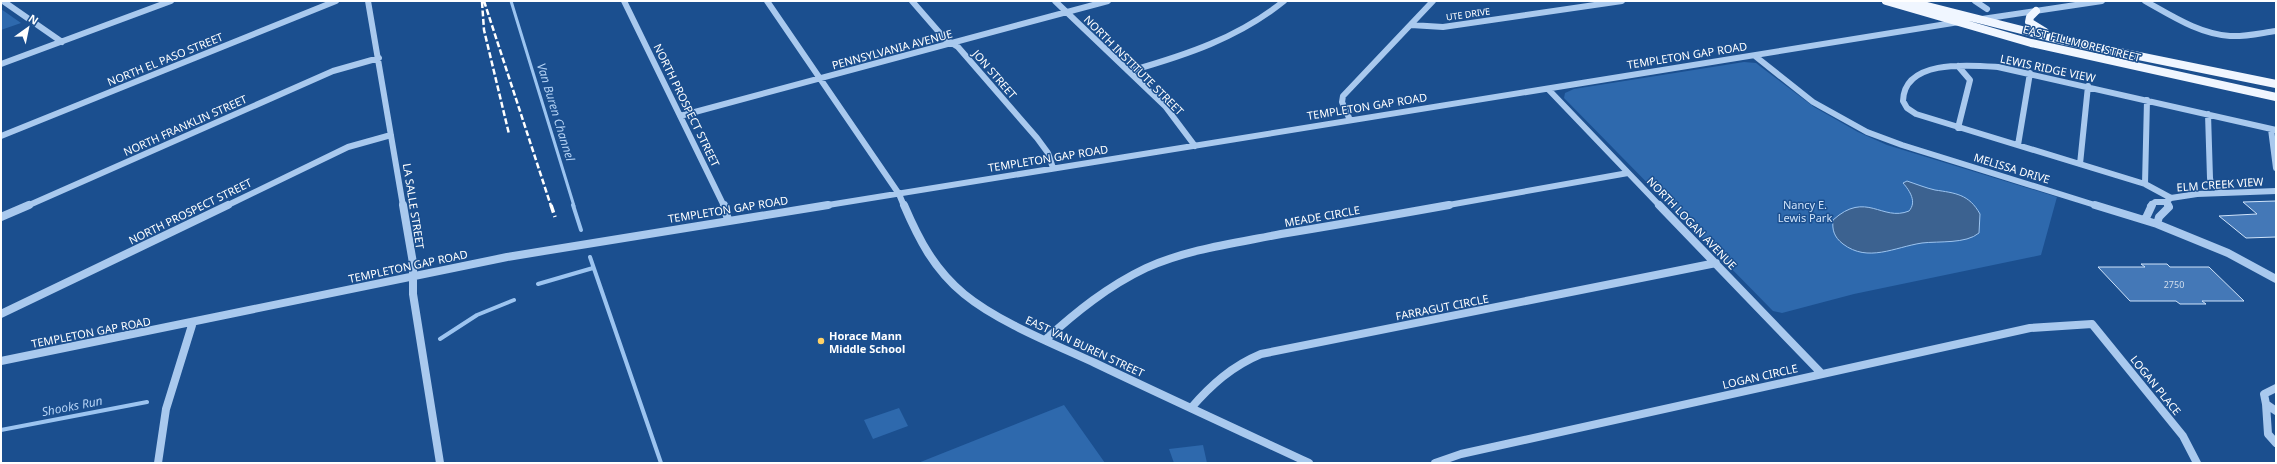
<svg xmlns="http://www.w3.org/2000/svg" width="2277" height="464" font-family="'Noto Sans',sans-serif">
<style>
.green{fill:#2e69ad}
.water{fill:#3c6290;stroke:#9cc4f0}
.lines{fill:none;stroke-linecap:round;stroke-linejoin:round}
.stream-far1{stroke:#9cc4f0;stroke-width:3}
.stream{stroke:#9cc4f0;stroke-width:4}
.building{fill:#4478b7;stroke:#cfe3fa}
.minor-far1{stroke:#a9c9ee;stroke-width:6}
.minor{stroke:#a9c9ee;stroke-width:8}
.major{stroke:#f0f6ff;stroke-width:8}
.rail-far1{stroke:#fff;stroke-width:2.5;stroke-dasharray:6 2.5;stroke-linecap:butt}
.rail{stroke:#fff;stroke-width:3.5;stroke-dasharray:8 3.5;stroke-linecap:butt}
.poi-dot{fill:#ffd166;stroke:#1b4f8f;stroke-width:1.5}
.labels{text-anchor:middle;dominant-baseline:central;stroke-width:3;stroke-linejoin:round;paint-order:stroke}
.far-street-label{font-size:9px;fill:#fff;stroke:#1b4f8f}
.number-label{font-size:9px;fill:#d0dded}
.street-label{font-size:11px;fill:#fff;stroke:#1b4f8f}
.park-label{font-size:11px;fill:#cfe3fa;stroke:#1b4f8f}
.poi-label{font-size:11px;font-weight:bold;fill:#fff;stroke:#1b4f8f;text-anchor:start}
.water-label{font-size:12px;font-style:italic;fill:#b5d3f5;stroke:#1b4f8f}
</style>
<rect width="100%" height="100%" fill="#1b4f8f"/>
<!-- green -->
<path class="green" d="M1,9L21,23L1,30Z
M1744,62L1756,63L1761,67L1814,107L1858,132L1887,145L2057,197L2041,255L1854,294L1782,313L1773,311L1564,98L1565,93L1574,89Z
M1064,405L1105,463H918Z
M899,408L908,426L873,439L864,420Z
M1203,445L1207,463H1174L1169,449Z"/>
<!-- water -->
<path class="water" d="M1907,181C1916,184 1926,188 1935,190C1955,193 1969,194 1980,214L1979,233C1966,244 1939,241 1922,243C1895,247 1868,263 1843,244C1834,237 1832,230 1833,220C1866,190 1882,222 1909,211C1917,202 1910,191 1903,183Z"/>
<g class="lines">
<!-- stream-far1 -->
<path class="stream-far1" d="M511,1L574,206"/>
<!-- stream -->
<path class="stream" d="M573,205L581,230
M590,257L661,463
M538,284L593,268
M440,339L477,315L514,300
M1,430L147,402"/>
</g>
<!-- building -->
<path class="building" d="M2276,201V237L2246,238L2219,216L2257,214L2243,202Z
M2141,264H2167L2170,267H2209L2244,301H2202L2206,304H2180L2176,301H2130L2098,267H2145Z"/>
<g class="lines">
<!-- minor-far1 -->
<path class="minor-far1" d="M3,1L62,42
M368,1L403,206
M624,1L724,206
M767,1L899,194L904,206
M912,1L945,39L958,47L1037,138L1048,153L1053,168
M1055,1L1165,106L1195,146
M1975,1L1987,9
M2145,1C2172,16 2199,34 2230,36C2245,37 2261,33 2276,31
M1982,19L2102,1
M1411,25L1443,27L1622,1
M1755,56L1813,102L1867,132L1902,145L2098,206
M1,64L171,1
M1958,66L1970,80L1958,128
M1130,71C1186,55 1238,38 1284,1
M1548,89L1660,206
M2208,114L2210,178L2211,183L2222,193
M680,116L1108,1
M1350,120L1342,102L1343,96L1433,1
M2271,129L2276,168
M1,136L336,1
M2018,145L2030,73
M2080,164L2088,86
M2145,184L2147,100
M2171,198L2145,184L1916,114L1907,108L1903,101C1904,59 1969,65 1998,67L2276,130
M2166,202L2168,206
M27,206L333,71L379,58
M226,206L348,147L391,135
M822,206L1959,22
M1443,206L1628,173
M2150,206L2155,202H2166L2171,198L2197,194L2276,191"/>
<!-- minor -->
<path class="minor" d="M403,205L413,263V294L440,463
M724,205L728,220
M904,205C919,240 934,269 964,294C998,322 1054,344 1095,363C1166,397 1238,430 1309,463
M1659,205L1821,373
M2095,205L2157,224L2228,253L2276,279
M1,217L29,205
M2145,220L2152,205
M2157,224L2159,217L2169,207L2168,205
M1,314L228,205
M1045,340C1076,312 1108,286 1146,268C1188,249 1236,243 1281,234C1337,225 1393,215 1449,205
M1,361L507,257L828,205
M2266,404L2264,394L2276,388
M1191,408C1211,385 1232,366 1261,354L1716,263
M2276,411L2266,404L2268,434L2276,443
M158,463L166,409L193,322
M1435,463L1461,454L2030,328L2092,324L2183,436L2197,463"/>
<!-- major -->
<path class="major" d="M1886,1L2031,43L2276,97
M1907,1L2065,41L2276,84
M2036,11L2030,17L2029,22L2045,32"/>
<!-- rail-far1 -->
<path class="rail-far1" d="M484,1L551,206
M482,2L484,30L509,134"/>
<!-- rail -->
<path class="rail" d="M551,205L555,217"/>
</g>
<!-- markers -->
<circle class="poi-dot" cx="821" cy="341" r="4"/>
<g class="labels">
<!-- far-street labels -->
<g class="far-street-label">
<text transform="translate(1468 14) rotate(-8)">UTE DRIVE</text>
</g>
<!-- number labels -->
<g class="number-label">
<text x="2174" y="284">2750</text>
</g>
<!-- street labels -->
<g class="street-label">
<text transform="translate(2082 43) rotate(14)">EAST FILLMORE STREET</text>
<text transform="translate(892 49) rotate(-15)">PENNSYLVANIA AVENUE</text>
<text transform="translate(1687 55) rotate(-9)">TEMPLETON GAP ROAD</text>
<text transform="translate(165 59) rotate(-22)">NORTH EL PASO STREET</text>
<text transform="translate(1134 65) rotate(45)">NORTH INSTITUTE STREET</text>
<text transform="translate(2048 68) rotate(12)">LEWIS RIDGE VIEW</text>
<text transform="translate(995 74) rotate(49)">JON STREET</text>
<text transform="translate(687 105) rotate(64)">NORTH PROSPECT STREET</text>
<text transform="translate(1367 106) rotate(-9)">TEMPLETON GAP ROAD</text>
<text transform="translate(185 125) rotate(-24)">NORTH FRANKLIN STREET</text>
<text transform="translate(1048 158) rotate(-9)">TEMPLETON GAP ROAD</text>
<text transform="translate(2012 168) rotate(17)">MELISSA DRIVE</text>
<text transform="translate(2220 184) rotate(-4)">ELM CREEK VIEW</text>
<text transform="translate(414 206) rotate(81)">LA SALLE STREET</text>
<text transform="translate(728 209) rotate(-9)">TEMPLETON GAP ROAD</text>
<text transform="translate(190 211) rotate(-26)">NORTH PROSPECT STREET</text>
<text transform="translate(1322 216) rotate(-10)">MEADE CIRCLE</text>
<text transform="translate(1692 223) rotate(46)">NORTH LOGAN AVENUE</text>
<text transform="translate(408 266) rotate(-12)">TEMPLETON GAP ROAD</text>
<text transform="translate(1442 307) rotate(-11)">FARRAGUT CIRCLE</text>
<text transform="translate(91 332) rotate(-11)">TEMPLETON GAP ROAD</text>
<text transform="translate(1085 346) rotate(25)">EAST VAN BUREN STREET</text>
<text transform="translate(1760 376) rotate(-13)">LOGAN CIRCLE</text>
<text transform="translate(2156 385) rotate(51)">LOGAN PLACE</text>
</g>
<!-- park labels -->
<g class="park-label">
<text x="1805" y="204">Nancy E.<tspan x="1805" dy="13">Lewis Park</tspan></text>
</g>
<!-- poi labels -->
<g class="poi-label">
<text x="829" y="335">Horace Mann<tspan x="829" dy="13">Middle School</tspan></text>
</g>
<!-- water labels -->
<g class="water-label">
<text transform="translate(556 112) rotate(73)">Van Buren Channel</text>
<text transform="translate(72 406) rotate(-11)">Shooks Run</text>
</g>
</g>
<!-- border -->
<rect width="2277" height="464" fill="none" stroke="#ffffff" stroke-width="4"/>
<!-- north arrow -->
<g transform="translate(28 28) rotate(33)" stroke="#1b4f8f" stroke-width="3" paint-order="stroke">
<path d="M0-3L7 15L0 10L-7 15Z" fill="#ffffff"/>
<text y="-6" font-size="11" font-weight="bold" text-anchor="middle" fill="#ffffff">N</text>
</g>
</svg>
